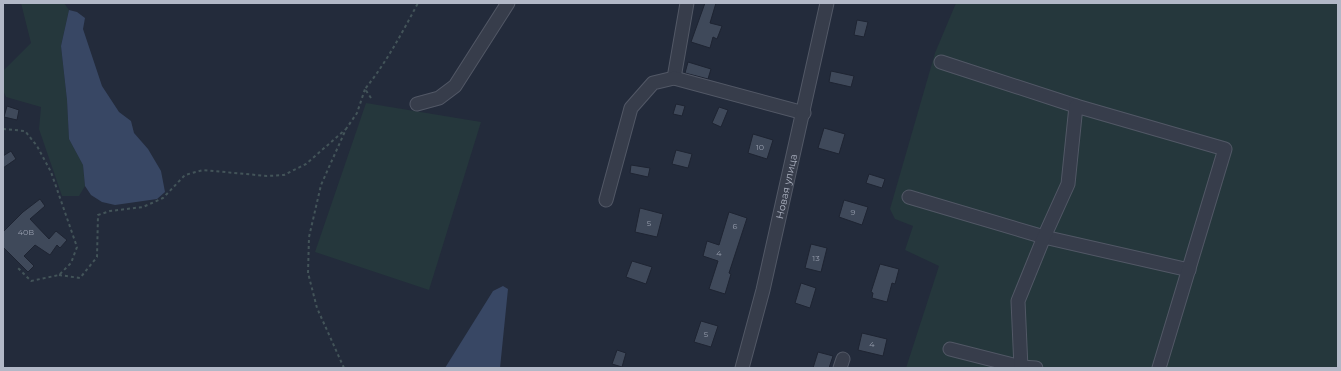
<svg xmlns="http://www.w3.org/2000/svg" width="1341" height="371" font-family="Montserrat,sans-serif">
<style>
.green{fill:#25373c}
.water{fill:#384764}
.building{fill:#3f495a;stroke:#1e2432}
.lines{fill:none;stroke-linecap:round;stroke-linejoin:round}
.minor-casing{stroke:#525866;stroke-width:15}
.path{stroke:#435459;stroke-width:2;stroke-dasharray:3 3;stroke-linecap:butt}
.minor{stroke:#373d4b;stroke-width:13}
.labels{text-anchor:middle;dominant-baseline:central;stroke-width:3.5;stroke-linejoin:round;paint-order:stroke}
.number-label{font-size:8px;fill:#959cac}
.street-label{font-size:10px;fill:#b2b8c7;stroke:#1c2230}
</style>
<rect width="100%" height="100%" fill="#232b3b"/>
<!-- green -->
<path class="green" d="M21,3H64L69,10L61,46L67,100L69,139L83,165L85,186L79,196H62L39,129L41,107L6,97L3,90V71L31,43Z
M956,3H1338V368H906L939,266L905,250L913,226L895,219L890,209L935,53Z
M366,103L481,122L429,290L315,252Z"/>
<!-- water -->
<path class="water" d="M69,10L77,12L85,18L83,29L102,86L119,112L131,121L134,133L148,149L161,171L165,192L157,199L115,205L102,202L91,195L85,186L83,165L69,139L67,100L61,46Z
M503,286L508,289L500,368H445L493,291Z"/>
<!-- building -->
<path class="building" d="M705,3H716L710,23L722,26L717,39L713,37L710,48L691,42Z
M857,20L868,22L864,37L854,35Z
M688,62L711,69L708,79L685,73Z
M831,71L854,76L851,87L829,82Z
M676,104L685,106L682,116L673,114Z
M7,106L19,110L17,120L4,117Z
M719,107L728,110L721,127L712,123Z
M824,128L845,134L839,154L818,148Z
M753,134L773,140L767,159L748,153Z
M676,150L692,154L688,168L672,164Z
M11,151L16,159L3,168V156Z
M631,165L650,168L648,177L630,173Z
M869,174L885,179L882,188L866,183Z
M40,199L45,206L30,219L49,239L56,231L67,240L60,248L57,245L50,255L35,245L24,256L34,266L28,272L3,247V232L23,212Z
M844,200L868,207L862,225L839,217Z
M640,208L663,214L657,237L635,232Z
M729,212L747,218L729,273L731,274L725,294L709,289L718,261L703,256L707,241L719,245Z
M811,244L827,248L821,272L805,268Z
M632,261L652,267L646,284L626,277Z
M880,264L899,269L895,284L892,283L887,302L872,298L873,293L871,292Z
M801,283L816,288L810,308L795,303Z
M701,321L718,326L711,347L694,342Z
M862,333L887,339L883,356L858,350Z
M617,350L626,353L622,367L612,364Z
M818,352L833,356L829,368H813Z"/>
<g class="lines">
<defs>
<g id="minor">
<path d="M941,62L1076,106"/>
<path d="M674,78L687,3"/>
<path d="M417,104L439,98L455,86L508,3"/>
<path d="M909,197L1044,237L1189,270"/>
<path d="M606,200L631,108L653,83L674,78L804,113"/>
<path d="M950,349L1021,367L1036,368"/>
<path id="s1" d="M742,368L763,290L827,3"/>
<path d="M840,368L843,359"/>
<path d="M1021,368L1018,301L1044,237L1068,184L1076,106L1225,149L1159,368"/>
</g>
</defs>
<!-- minor casing -->
<use href="#minor" class="minor-casing"/>
<!-- path -->
<path class="path" d="M371,98L365,89C386,63 402,33 418,3
M3,129L25,131L37,146L51,172L77,247L71,263L59,275L31,281L18,268
M59,275L80,278L97,257L98,215L110,211L143,207L163,198L185,175L203,170L267,176L284,175L306,164L346,129
M344,368L317,308L308,273L309,237L321,185L346,129L357,113L365,89"/>
<!-- minor -->
<use href="#minor" class="minor"/>
</g>
<g class="labels">
<!-- number labels -->
<g class="number-label">
<text x="760" y="147">10</text>
<text x="853" y="212">9</text>
<text x="649" y="223">5</text>
<text x="735" y="226">6</text>
<text x="26" y="232">40В</text>
<text x="719" y="253">4</text>
<text x="816" y="258">13</text>
<text x="706" y="334">5</text>
<text x="872" y="344">4</text>
</g>
<!-- street labels -->
<g class="street-label">
<text stroke="none"><textPath href="#s1" startOffset="187">Новая улица</textPath></text>
</g>
</g>
<!-- border -->
<rect width="1341" height="371" fill="none" stroke="#b2b8c7" stroke-width="8"/>
</svg>
